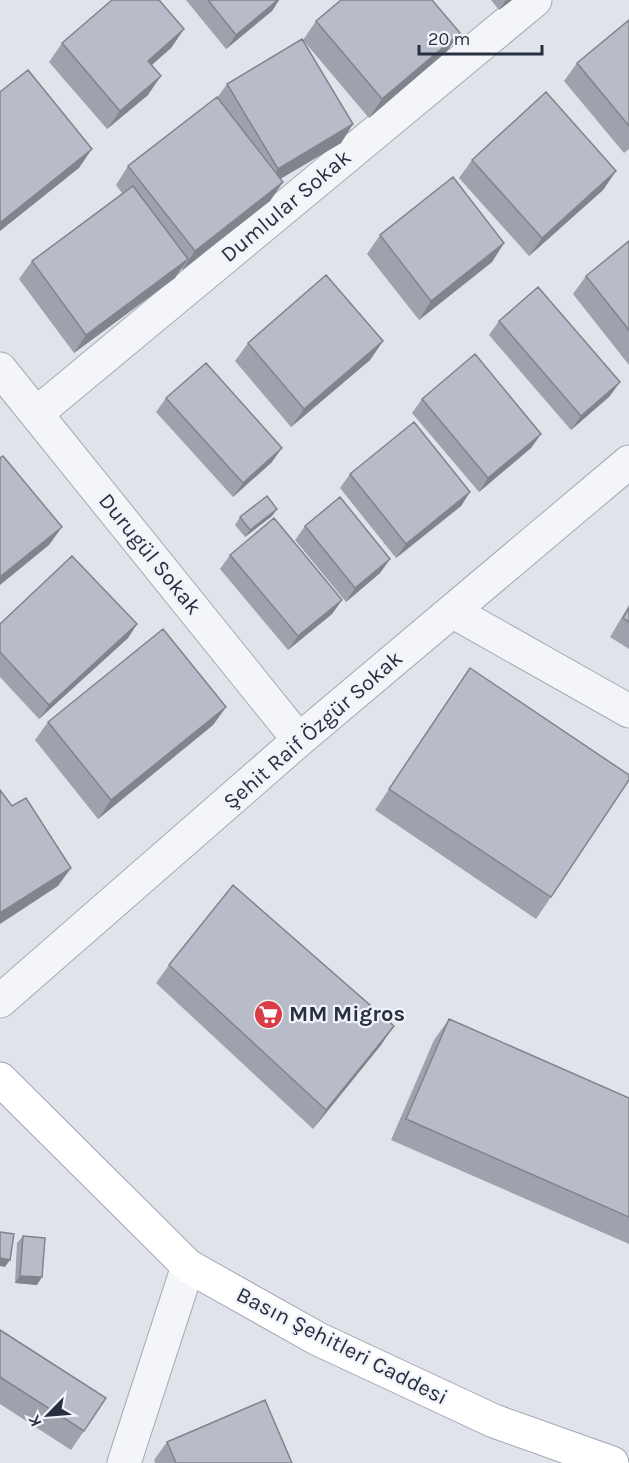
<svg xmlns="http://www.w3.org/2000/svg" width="629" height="1463" font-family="Karla,sans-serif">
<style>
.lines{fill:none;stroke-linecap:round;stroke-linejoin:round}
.minor-casing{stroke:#a5a9b5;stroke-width:35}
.major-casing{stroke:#9fa6b7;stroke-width:35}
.minor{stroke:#f3f5f8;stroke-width:33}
.major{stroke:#fff;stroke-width:33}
.wall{fill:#9da2ac}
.shaded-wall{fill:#80848c}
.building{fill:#b7bcc8;stroke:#80848c;stroke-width:1.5}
.labels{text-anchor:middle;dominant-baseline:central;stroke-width:4.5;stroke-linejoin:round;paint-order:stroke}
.street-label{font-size:22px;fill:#272f43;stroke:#f0f3f7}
.poi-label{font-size:22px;font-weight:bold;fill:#272f43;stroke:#f0f3f7;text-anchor:start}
</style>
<rect width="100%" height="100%" fill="#e0e3ea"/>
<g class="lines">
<defs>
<path id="minor" d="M0,369L299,740
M37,413L535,0
M452,611L629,711
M0,1001L299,740L629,462
M124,1463L188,1266"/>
<path id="major" d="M0,1079L188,1266L318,1339L494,1421L612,1463"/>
</defs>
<!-- minor casing -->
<use href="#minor" class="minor-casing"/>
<!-- major casing -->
<use href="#major" class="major-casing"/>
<!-- minor -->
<use href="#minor" class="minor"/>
<!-- major -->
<use href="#major" class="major"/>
</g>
<!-- wall -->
<path class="wall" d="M186,0H279L272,11L226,49Z
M491,0H512L499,10Z
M629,20V149L624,153L564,81L577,63Z
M316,21L460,33L447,51L369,118L303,40Z
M184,29L171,48L151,65L148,95L107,129L49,62L62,43Z
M227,84L353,124L341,143L280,179L283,182L270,201L182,270L181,268L175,278L74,353L19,279L32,261L122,193L116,185L128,166L217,98Z
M472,160L616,171L603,190L529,256L459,178Z
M380,235L504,243L492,262L419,320L367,254Z
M629,241V365L573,294L586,276Z
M499,321L610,396L571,430L489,335Z
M383,341L370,360L291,427L235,361L248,343Z
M166,398L272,462L233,497L156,412Z
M422,399L541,434L531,448L479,492L412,413Z
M350,474L470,492L461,506L396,558L340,488Z
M277,509L272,516L245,537L235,525L240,517Z
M305,526L390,559L380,573L346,602L295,540Z
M230,555L342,600L332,614L288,650L220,569Z
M629,605V649L610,637Z
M0,624H137L128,638L39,719L0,677Z
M470,668L551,897L536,919L375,810Z
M226,707L213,725L98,819L35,740L48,722Z
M169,965L381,1045L313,1129L156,983Z
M449,1019L629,1098V1244L391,1140L434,1040Z
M23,1236L37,1285L15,1283L17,1243Z
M0,1330L84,1431L71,1450L0,1404Z
M167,1442L292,1463H155L154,1460Z"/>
<!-- shaded-wall -->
<path class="shaded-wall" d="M278,0H279L272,11L226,49L236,35Z
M506,0H512L499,10Z
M184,29L171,48L135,80L148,61Z
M460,33L447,51L369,118L382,99Z
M161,76L148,95L107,129L120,111Z
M353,124L341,143L265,188L278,169Z
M92,149L79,168L0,231V223Z
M616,171L603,190L529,256L542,238Z
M283,182L270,201L182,270L195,251Z
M504,243L492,262L419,320L431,301Z
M188,259L175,278L74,353L86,335Z
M383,341L370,360L291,427L304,409Z
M620,382L610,396L571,430L581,416Z
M541,434L531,448L479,492L488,478Z
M282,448L272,462L233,497L243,483Z
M470,492L461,506L396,558L406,544Z
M277,509L272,516L245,537L250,530Z
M62,527L49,545L0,585V577Z
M390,559L380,573L346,602L355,588Z
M342,600L332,614L288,650L298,636Z
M137,624L128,638L39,719L49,705Z
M226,707L213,725L98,819L111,800Z
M71,868L58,886L0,924V913Z
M394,1026L381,1045L313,1129L326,1110Z
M0,1258L10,1260L5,1267L0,1266Z
M20,1276L42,1277L37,1285L15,1283Z"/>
<!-- building -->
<path class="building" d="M112,0H159L184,29L148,61L161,76L120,111L62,43Z
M208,0H278L236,35Z
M341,0H432L460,33L382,99L316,21Z
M629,20V126L577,63Z
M302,39L353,124L278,169L227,84Z
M28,70L92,149L0,223V92Z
M546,92L616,171L542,238L472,160Z
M217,97L283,182L195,251L128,166Z
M453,177L504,243L431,301L380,235Z
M133,186L188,259L86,335L32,261Z
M629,241V330L586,276Z
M326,275L383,341L304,409L248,343Z
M538,287L620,382L581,416L499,321Z
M475,354L541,434L488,478L422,399Z
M206,363L282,448L243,483L166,398Z
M414,422L470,492L406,544L350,474Z
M3,456L62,527L0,577V458Z
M267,496L277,509L250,530L240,517Z
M340,497L390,559L355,588L305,526Z
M274,518L342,600L298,636L230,555Z
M72,556L137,624L49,705L0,652V624Z
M629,608V622L623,618Z
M163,629L226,707L111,800L48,722Z
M470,668L629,775V780L551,897L389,789Z
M0,790L12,806L26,798L71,868L0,913Z
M233,885L394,1026L326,1110L169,965Z
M449,1019L629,1098V1217L406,1119Z
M0,1232L14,1234L10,1260L0,1258Z
M23,1236L45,1238L42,1277L20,1276Z
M0,1330L106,1398L84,1431L0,1377Z
M265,1400L292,1463H176L167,1442Z"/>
<!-- icons -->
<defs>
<symbol id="supermarket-disc" viewBox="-11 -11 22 22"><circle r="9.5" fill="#d83d48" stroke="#f0f3f7"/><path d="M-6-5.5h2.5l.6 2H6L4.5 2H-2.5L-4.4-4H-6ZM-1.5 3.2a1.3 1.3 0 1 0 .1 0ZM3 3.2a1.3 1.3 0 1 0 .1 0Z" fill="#fff"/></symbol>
</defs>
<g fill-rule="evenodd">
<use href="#supermarket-disc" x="252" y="998" width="33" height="33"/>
</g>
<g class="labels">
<!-- street labels -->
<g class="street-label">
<text transform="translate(286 206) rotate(-40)">Dumlular Sokak</text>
<text transform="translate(150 554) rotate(51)">Durugül Sokak</text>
<text transform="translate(313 730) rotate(-41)">Şehit Raif Özgür Sokak</text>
<text transform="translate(342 1346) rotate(27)">Basın Şehitleri Caddesi</text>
</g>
<!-- poi labels -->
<g class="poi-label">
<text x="289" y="1014">MM Migros</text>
</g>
</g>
<!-- north arrow -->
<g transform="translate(48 1415) rotate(245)" stroke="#f0f3f7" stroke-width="4.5" paint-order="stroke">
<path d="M0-4.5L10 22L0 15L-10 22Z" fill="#272f43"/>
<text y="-9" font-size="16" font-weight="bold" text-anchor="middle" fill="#272f43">K</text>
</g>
<!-- scale -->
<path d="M419 45v9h123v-9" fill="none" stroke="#272f43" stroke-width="3"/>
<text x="428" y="45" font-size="18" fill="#272f43" stroke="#f0f3f7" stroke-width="4.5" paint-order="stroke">20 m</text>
</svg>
